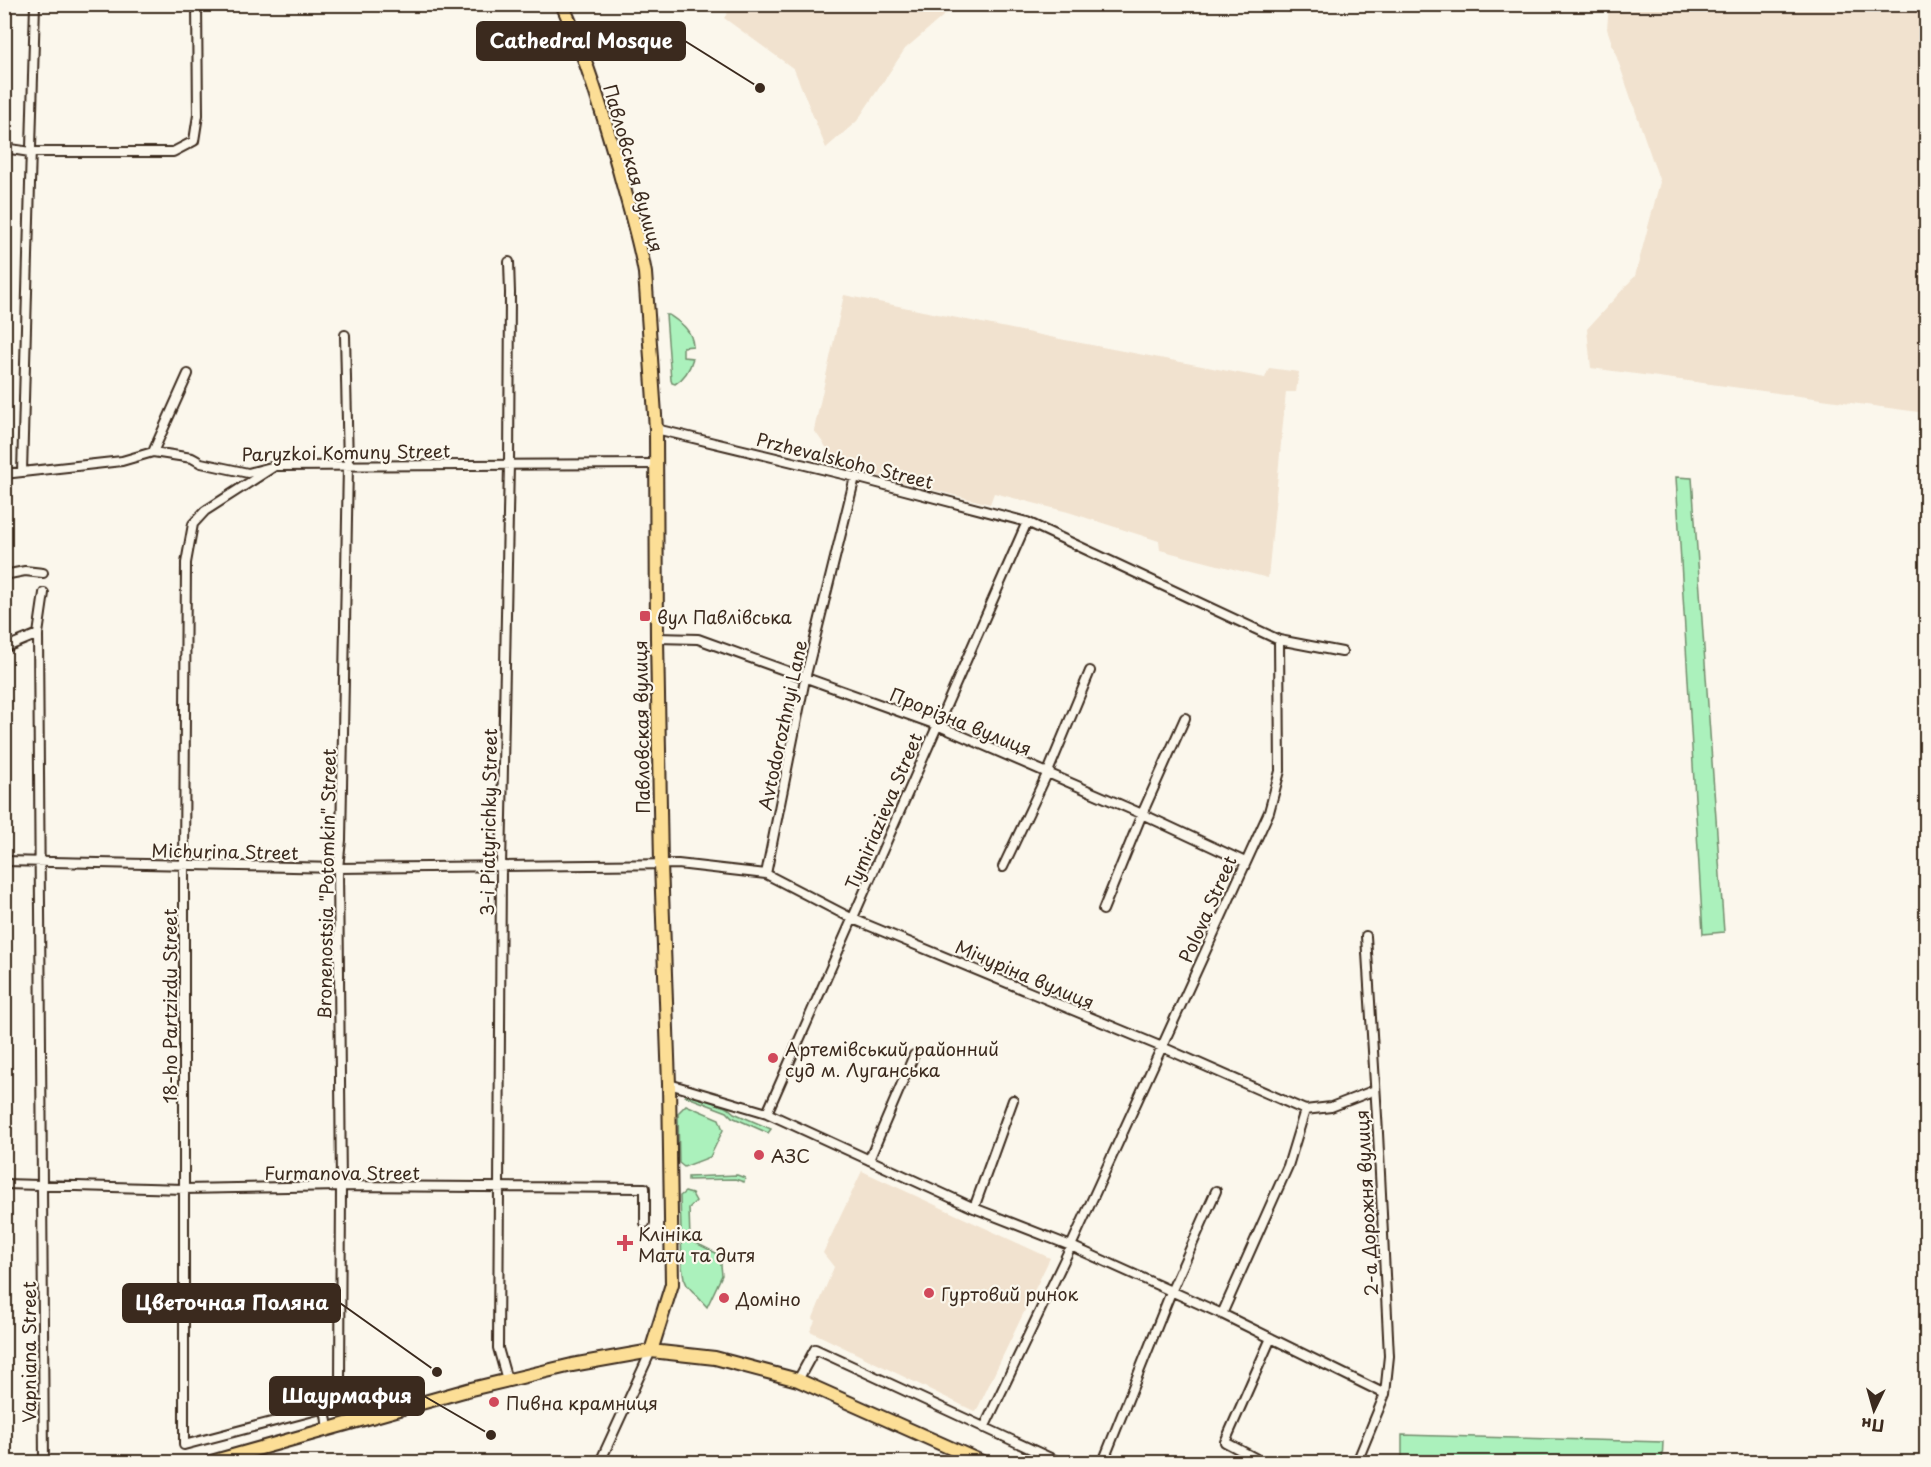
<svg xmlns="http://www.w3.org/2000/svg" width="1931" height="1467" font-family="'Playpen Sans',sans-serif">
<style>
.built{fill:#f1e2cf}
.green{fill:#abf1bc;stroke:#738e6d;stroke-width:1.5}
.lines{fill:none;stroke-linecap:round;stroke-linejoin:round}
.street-casing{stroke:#3b2a1e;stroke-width:12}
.primary-casing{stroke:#3b2a1e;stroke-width:16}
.street{stroke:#fbf7ec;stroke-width:8}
.primary{stroke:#fcde96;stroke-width:12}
.poi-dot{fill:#d1495b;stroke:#fbf7ec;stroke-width:2}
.labels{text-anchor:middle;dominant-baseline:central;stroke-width:4.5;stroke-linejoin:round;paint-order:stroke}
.street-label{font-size:18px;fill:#3b2a1e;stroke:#fbf7ec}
.poi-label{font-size:18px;fill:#3b2a1e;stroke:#fbf7ec;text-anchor:start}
.leader{fill:none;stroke:#3b2a1e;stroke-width:2}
.callout-dot{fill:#3b2a1e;stroke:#fbf7ec;stroke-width:2}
.callout{fill:#3b2a1e;stroke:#3b2a1e;stroke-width:2}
.callout-label{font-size:20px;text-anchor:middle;font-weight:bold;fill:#fff}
</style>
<rect width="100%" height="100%" fill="#fbf7ec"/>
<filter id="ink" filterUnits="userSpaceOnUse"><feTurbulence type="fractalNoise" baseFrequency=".0167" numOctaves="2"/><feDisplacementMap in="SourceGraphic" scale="12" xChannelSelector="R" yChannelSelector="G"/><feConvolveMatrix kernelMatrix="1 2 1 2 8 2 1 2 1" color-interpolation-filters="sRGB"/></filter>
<g filter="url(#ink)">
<!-- built -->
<path class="built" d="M733,5V4L956,5L905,49L857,121L826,148L794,69L724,18Z
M1609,5H1926V413L1591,368L1587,329L1635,276L1660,182L1607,29Z
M844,295L1065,340L1265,378L1269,368L1299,372L1296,392H1286L1268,578L1160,550L1159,541L1068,512L994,493L990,504L840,467L814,430Z
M862,1171L1050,1258L976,1412L810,1331L815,1321L813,1318L834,1267L823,1253Z"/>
<!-- green -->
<path class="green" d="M666,315H669C682,324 692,330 693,346L683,347V357L693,358C690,369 685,378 675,384L672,383L671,380Z
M1676,477L1692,478L1724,932L1703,934Z
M685,1092L728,1108L734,1113L771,1129L768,1133L732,1117L727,1112L685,1096Z
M686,1105L719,1119L723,1130L710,1157L684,1167L679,1163L678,1113Z
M737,1175L745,1178L744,1182L735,1179L688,1180V1177Z
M685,1192L692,1194L696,1201L689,1208L690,1240L720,1255L722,1275L707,1307L687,1285L684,1278L682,1267L680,1196Z
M1402,1435L1663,1442L1662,1462H1402Z"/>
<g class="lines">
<defs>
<path id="street" d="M4,148L30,152H173L194,141L198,115L197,4
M656,429L855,477L1027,522L1279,640L1342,652
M153,452L188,374
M275,466L205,511L193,524L186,563L184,865V1445L325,1408
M22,472L35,4
M4,474L122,461L153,452L192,458L201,463L248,473L275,466L656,464
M4,575L25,571L43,573
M657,638L698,639L937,725L1142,814L1245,862
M4,648L38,634
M4,861L338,868L678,864L766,874L853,919L1162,1047L1305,1110L1331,1107L1375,1090
M1003,867L1048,772L1090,671
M766,874L805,679L855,477
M1103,910L1142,814L1185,718
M669,1084L767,1113L974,1208L1071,1246L1222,1314L1385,1394
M767,1113L1027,522
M869,1160L914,1055
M4,1184L184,1189L341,1186L645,1188V1223
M974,1208L1013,1100
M1222,1314L1288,1166L1305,1110
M507,1380L498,1348L501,867L509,464L510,293L509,262
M798,1380L815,1349L1059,1462
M984,1428L1071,1246L1269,812L1280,771L1279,640
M328,1429L325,1408L340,1383L341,1186L338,868L341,840L348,465L345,335
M44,1462L38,634L44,593
M600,1462L651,1351
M1103,1462L1171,1292L1216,1191
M1255,1462V1458L1225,1442L1271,1338
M1357,1462L1385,1394L1389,1356L1378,1133L1366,936"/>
<path id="primary" d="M562,4C586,57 603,114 619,170C628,204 639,238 645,273L656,429L657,638L661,864L669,1084L672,1284L651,1351
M211,1462L471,1389L572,1365L651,1351L715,1358L798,1380L982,1462"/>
</defs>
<!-- street casing -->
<use href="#street" class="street-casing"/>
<!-- primary casing -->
<use href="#primary" class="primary-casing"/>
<!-- street -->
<use href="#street" class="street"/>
<!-- primary -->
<use href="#primary" class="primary"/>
</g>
</g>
<!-- markers -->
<g class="poi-dot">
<rect x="639" y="610" width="12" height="12" rx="3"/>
<circle cx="773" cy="1058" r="6"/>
<circle cx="759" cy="1155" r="6"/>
<path d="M622 1234h6v6h6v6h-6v6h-6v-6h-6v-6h6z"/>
<circle cx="929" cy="1293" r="6"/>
<circle cx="724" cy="1298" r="6"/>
<circle cx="494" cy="1402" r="6"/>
</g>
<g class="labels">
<!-- street labels -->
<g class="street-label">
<text transform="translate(634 168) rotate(74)">Павловская вулиця</text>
<text transform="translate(346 452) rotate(-1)">Paryzkoi Komuny Street</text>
<text transform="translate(845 460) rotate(14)">Przhevalskoho Street</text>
<text transform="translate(961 721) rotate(22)">Прорізна вулиця</text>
<text transform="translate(782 725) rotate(-78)">Avtodorozhnyi Lane</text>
<text transform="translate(641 727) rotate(-91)">Павловская вулиця</text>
<text transform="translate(883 811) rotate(-67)">Tymiriazieva Street</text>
<text transform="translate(488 822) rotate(-89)">3-i Piatyrichky Street</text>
<text transform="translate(225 851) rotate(1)">Michurina Street</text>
<text transform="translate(326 884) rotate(-89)">Bronenostsia "Potomkin" Street</text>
<text transform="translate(1207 909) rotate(-66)">Polova Street</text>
<text transform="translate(1025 974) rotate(23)">Мічуріна вулиця</text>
<text transform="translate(169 1006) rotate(-90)">18-ho Partzizdu Street</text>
<text x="342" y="1172">Furmanova Street</text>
<text transform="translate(1366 1203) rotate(-93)">2-а Дорожня вулиця</text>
<text transform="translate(28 1352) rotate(-90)">Vapniana Street</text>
</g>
<!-- poi labels -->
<g class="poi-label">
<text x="657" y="616">вул Павлівська</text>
<text x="785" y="1048">Артемівський районний<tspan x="785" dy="21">суд м. Луганська</tspan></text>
<text x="771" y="1155">АЗС</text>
<text x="638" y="1233">Клініка<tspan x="638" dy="21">Мати та дитя</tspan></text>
<text x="941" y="1293">Гуртовий ринок</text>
<text x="736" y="1298">Доміно</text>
<text x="506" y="1402">Пивна крамниця</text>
</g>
</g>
<!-- callouts -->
<path class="leader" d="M760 88L685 41M437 1372L340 1303M491 1435L424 1396"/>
<g class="callout-dot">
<circle cx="760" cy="88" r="6"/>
<circle cx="437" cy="1372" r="6"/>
<circle cx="491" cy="1435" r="6"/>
</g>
<g class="callout">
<rect x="477" y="22" width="208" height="38" rx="6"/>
<rect x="123" y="1284" width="217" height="38" rx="6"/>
<rect x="270" y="1377" width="154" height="38" rx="6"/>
</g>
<g class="callout-label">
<text x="581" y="48">Cathedral Mosque</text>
<text x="232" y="1310">Цветочная Поляна</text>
<text x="347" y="1403">Шаурмафия</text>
</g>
<!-- margin -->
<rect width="1931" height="1467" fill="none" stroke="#fbf7ec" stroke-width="24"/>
<rect x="12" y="12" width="1907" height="1443" fill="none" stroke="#3b2a1e" stroke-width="2" filter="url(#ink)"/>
<!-- north arrow -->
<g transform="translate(1874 1410) rotate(185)" stroke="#fbf7ec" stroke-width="4.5" paint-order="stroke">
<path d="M0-4.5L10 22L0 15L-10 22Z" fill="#3b2a1e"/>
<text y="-9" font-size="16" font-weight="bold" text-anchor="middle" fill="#3b2a1e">Пн</text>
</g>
</svg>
